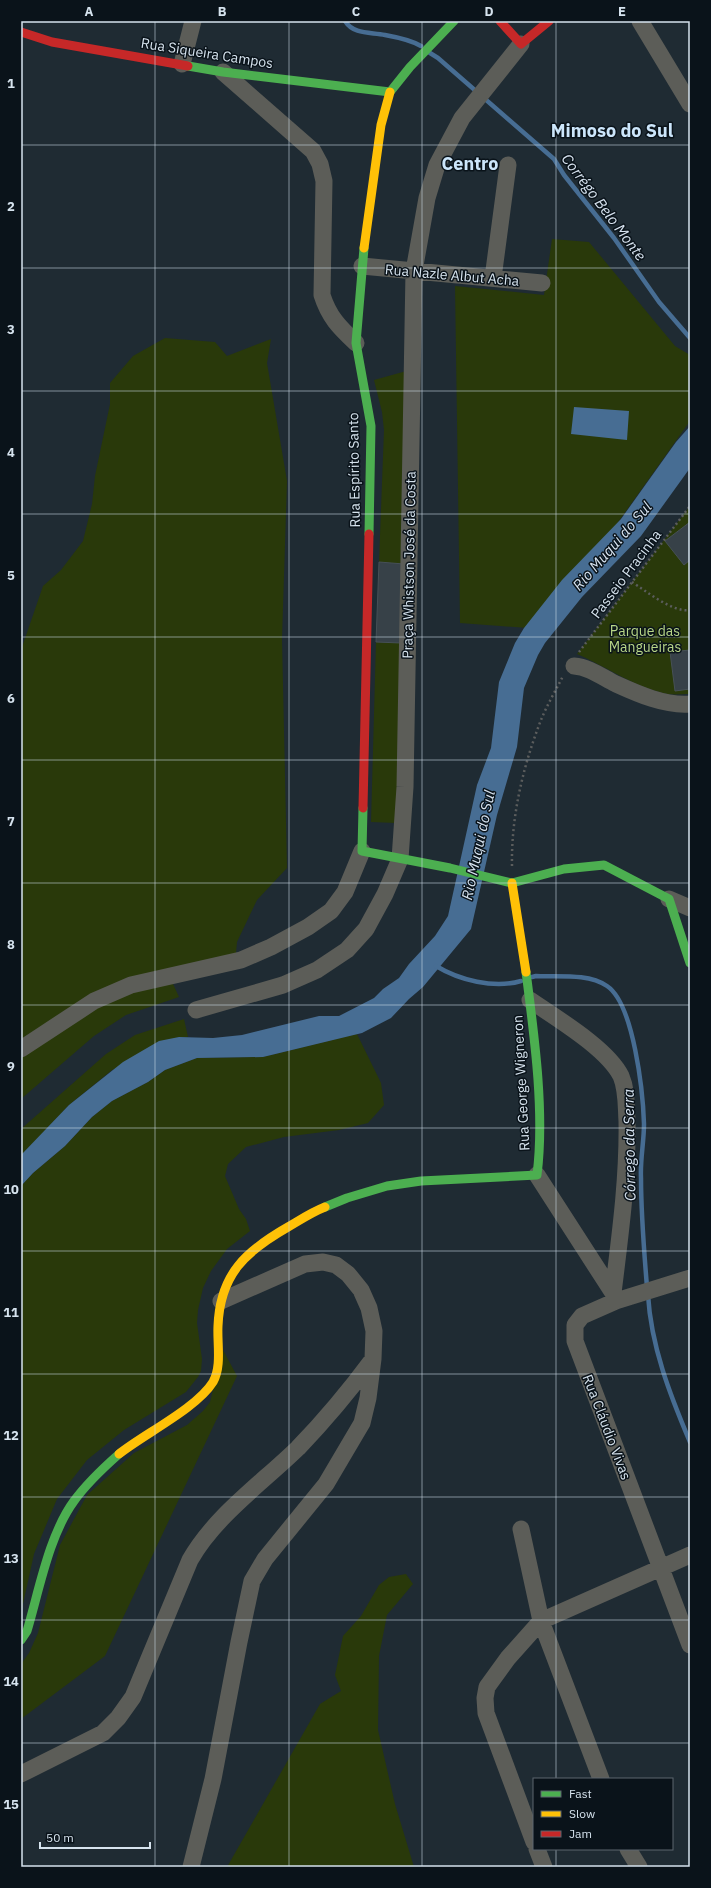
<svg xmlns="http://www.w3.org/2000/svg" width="711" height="1888" font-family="'IBM Plex Sans',sans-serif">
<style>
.green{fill:#29390a}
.water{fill:#476d93}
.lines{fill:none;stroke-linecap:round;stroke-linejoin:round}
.stream{stroke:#476d93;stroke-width:4.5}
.building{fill:#374148;stroke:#465056}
.path{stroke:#5b5d5d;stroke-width:2.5;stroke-dasharray:2 3;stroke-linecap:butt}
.street{stroke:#5c5d58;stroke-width:17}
.fast{stroke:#4caf50;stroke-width:9}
.slow{stroke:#ffc107;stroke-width:9}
.jam{stroke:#c62828;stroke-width:9}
.grid{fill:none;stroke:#d6e3ee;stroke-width:1;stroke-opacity:0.55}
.labels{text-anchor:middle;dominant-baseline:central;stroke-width:3;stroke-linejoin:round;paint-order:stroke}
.street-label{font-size:14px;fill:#d6e3ee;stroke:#0a131a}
.park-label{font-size:14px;fill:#b9d788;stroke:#0a131a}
.water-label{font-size:15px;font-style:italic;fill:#d8e4f1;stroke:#0a131a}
.district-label{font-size:18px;font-weight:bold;fill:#cce6fb;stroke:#0a131a}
.neatline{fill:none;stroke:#d6e3ee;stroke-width:1.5}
.grid-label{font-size:13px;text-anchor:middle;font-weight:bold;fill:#d6e3ee}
</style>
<rect width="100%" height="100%" fill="#1f2b33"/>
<!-- green -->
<path class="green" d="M552,239L589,242L675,346L690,355V421L542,629L460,623L455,286L544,295Z
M165,338L215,342L227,356L271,339L267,363L287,481L282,639L287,868L257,900L237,942L235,964L169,975L179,997L126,1015L94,1036L21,1099V650L43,586L61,570L83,541L92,504L95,476L110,404V383L133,356Z
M410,370L404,564L379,562L384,430L382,412L374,380Z
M690,506V694C683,694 675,695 668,694C636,688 607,667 577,654Z
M376,642L401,643L396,823L371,822Z
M184,1019L188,1037H179L112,1070L69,1105L21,1156V1129L106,1054L135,1035Z
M357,1034L381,1083L384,1105L368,1123L339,1130L284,1137L246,1147L228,1164L225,1176L239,1209L246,1219L250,1231L227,1249L211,1271L203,1288L198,1310L197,1323L202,1359L201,1371L198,1377L186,1392L124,1430L87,1460L57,1499L34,1554L21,1613V1186L33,1173L65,1146L92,1117L112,1101L148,1082L165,1070L197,1058L263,1057Z
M223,1350L237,1376L105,1656L21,1719V1664L29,1653L38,1633L60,1545L87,1495L134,1453L187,1425L203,1411L210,1402Z
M406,1574L413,1584L387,1615L379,1656L378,1730L395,1804L414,1867H227L320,1704L341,1691L335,1675L343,1636L361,1616L379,1585L389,1577Z"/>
<!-- water -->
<path class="water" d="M574,407L629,411L627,440L571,434Z
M690,426V468L641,536L582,597L545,643L538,655L524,688L517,747L497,815L471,929L423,987L409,999L391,1018L362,1033L263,1057L197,1058L165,1070L148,1082L112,1101L92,1117L65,1146L33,1173L21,1186L22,1154L69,1105L123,1062L159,1041L179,1037L213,1038L242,1035L319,1016H339L374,998L383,989L399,978L409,964L435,936L448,916L477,785L491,748L499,682L515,643L524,628L562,580L621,519L676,442Z"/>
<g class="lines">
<!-- stream -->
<path class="stream" d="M345,21C354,35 370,32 385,35C396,37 411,40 421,46
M430,53L438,58L554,159L564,175L614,238L659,302L690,338
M436,966C459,980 494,989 521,981
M532,977L536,976C558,977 588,973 607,986C634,1004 643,1093 644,1124C644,1142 640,1160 641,1178C641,1215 644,1251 647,1287
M648,1295C651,1346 670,1395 690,1442"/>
</g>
<!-- building -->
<path class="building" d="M690,522V560L684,565L665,541Z
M379,562L404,564L401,643L376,642Z
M690,650V689L675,691L670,652Z"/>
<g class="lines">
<!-- path -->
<path class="path" d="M632,582C646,591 673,613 690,610
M579,652L690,506
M512,866C511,817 523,766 541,720C547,705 556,690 563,676"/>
<!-- street -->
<path class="street" d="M640,21L690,104
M182,64L193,21
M223,72L313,151L320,164L324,181L322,295C329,317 339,327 356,343
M362,266L542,283
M493,278L508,165
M574,666C589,667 602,677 616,684C638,694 665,706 690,704
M669,899L690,908
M530,1000C556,1018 607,1048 621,1076C627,1090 626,1106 627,1121C628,1178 620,1236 613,1293L616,1301
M196,1010L283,985L317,970L347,950L366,929L385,894L400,859L405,787L414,271L427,198L437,165L462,118L521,44
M21,1049L94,1001L131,985L241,960L271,947L308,927L331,911L345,892L362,851
M537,1175L613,1293
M690,1278L616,1301L582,1316L575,1325V1341L690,1645
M521,1529L541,1621L601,1779
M21,1774L103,1733L118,1718L133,1697L190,1560C215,1516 262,1483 298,1448C325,1420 350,1390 373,1359
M534,1842L486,1713L485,1698L487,1687L508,1658L541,1621L690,1555
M537,1849L544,1867
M628,1849L639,1867
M191,1867L213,1779L239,1642L252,1581L265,1559L326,1484L362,1423L368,1398L373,1359L374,1331L369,1308L361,1290L348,1274L336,1265L323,1262L305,1264L221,1301"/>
<!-- fast -->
<path class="fast" d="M188,66L223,72L390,92L410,67L454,21
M364,248L356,343L371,426L369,534
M363,808L362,851L450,868L512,883L564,869L604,865L669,899L690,963
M325,1207L347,1198L387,1186L421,1181L537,1175C545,1112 534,1034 526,972
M21,1640L27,1631C39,1591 49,1535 74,1501C87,1483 102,1469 119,1454"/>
<!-- slow -->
<path class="slow" d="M364,248L381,125L390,92
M512,883L526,972
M119,1454C144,1434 197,1408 213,1382C222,1366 217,1344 218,1326C220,1274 246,1251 288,1227C300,1220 312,1212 325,1207"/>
<!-- jam -->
<path class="jam" d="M500,21L521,44L549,21
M21,32L52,42L188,66
M363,808L369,534"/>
</g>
<!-- grid -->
<path class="grid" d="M155,21V1867M289,21V1867M422,21V1867M556,21V1779M21,145H690M21,268H690M21,391H690M21,514H690M21,637H690M21,760H690M21,883H690M21,1005H690M21,1128H690M21,1251H690M21,1374H690M21,1497H690M21,1620H690M21,1743H690M556,1849V1867"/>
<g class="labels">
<!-- street labels -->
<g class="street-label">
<text transform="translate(207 53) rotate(9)">Rua Siqueira Campos</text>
<text transform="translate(452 275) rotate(5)">Rua Nazle Albut Acha</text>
<text transform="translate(354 470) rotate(-91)">Rua Espírito Santo</text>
<text transform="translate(409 565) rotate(-89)">Praça Whistson José da Costa</text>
<text transform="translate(626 574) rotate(-53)">Passeio Pracinha</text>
<text transform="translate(521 1083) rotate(-93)">Rua George Wigneron</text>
<text transform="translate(607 1427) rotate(69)">Rua Cláudio Vivas</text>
</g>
<!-- park labels -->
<g class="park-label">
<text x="645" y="631">Parque das<tspan x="645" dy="16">Mangueiras</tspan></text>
</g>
<!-- water labels -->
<g class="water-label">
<text transform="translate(604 207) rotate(53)">Corrégo Belo Monte</text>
<text transform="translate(612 546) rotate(-49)">Rio Muqui do Sul</text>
<text transform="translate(478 845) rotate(-78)">Rio Muqui do Sul</text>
<text transform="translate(629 1145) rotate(-91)">Córrego da Serra</text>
</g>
<!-- district labels -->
<g class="district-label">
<text x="612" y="130">Mimoso do Sul</text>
<text x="470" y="163">Centro</text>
</g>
</g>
<!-- border -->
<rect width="711" height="1888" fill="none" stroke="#0a131a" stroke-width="44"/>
<!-- legend -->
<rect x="533" y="1778" width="140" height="72" fill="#0a131a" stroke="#5c666f"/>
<rect x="541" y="1791" width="20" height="6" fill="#4caf50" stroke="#5c666f"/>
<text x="569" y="1798" font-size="12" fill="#d6e3ee">Fast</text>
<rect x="541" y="1811" width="20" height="6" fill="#ffc107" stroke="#5c666f"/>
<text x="569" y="1818" font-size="12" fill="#d6e3ee">Slow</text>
<rect x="541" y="1831" width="20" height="6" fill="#c62828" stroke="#5c666f"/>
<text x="569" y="1838" font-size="12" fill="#d6e3ee">Jam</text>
<!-- scale -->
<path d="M40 1842v6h110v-6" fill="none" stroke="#d6e3ee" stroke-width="2"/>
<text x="46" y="1842" font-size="12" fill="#d6e3ee" stroke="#0a131a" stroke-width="3" paint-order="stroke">50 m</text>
<rect x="22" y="22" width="667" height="1844" class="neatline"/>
<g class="grid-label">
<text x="89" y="16">A</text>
<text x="222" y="16">B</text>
<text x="356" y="16">C</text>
<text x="489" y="16">D</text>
<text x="622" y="16">E</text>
<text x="11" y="88">1</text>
<text x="11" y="211">2</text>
<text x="11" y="334">3</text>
<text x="11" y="457">4</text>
<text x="11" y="580">5</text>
<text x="11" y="703">6</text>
<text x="11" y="826">7</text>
<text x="11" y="949">8</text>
<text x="11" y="1071">9</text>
<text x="11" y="1194">10</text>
<text x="11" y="1317">11</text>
<text x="11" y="1440">12</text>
<text x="11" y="1563">13</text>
<text x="11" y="1686">14</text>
<text x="11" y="1809">15</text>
</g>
</svg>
